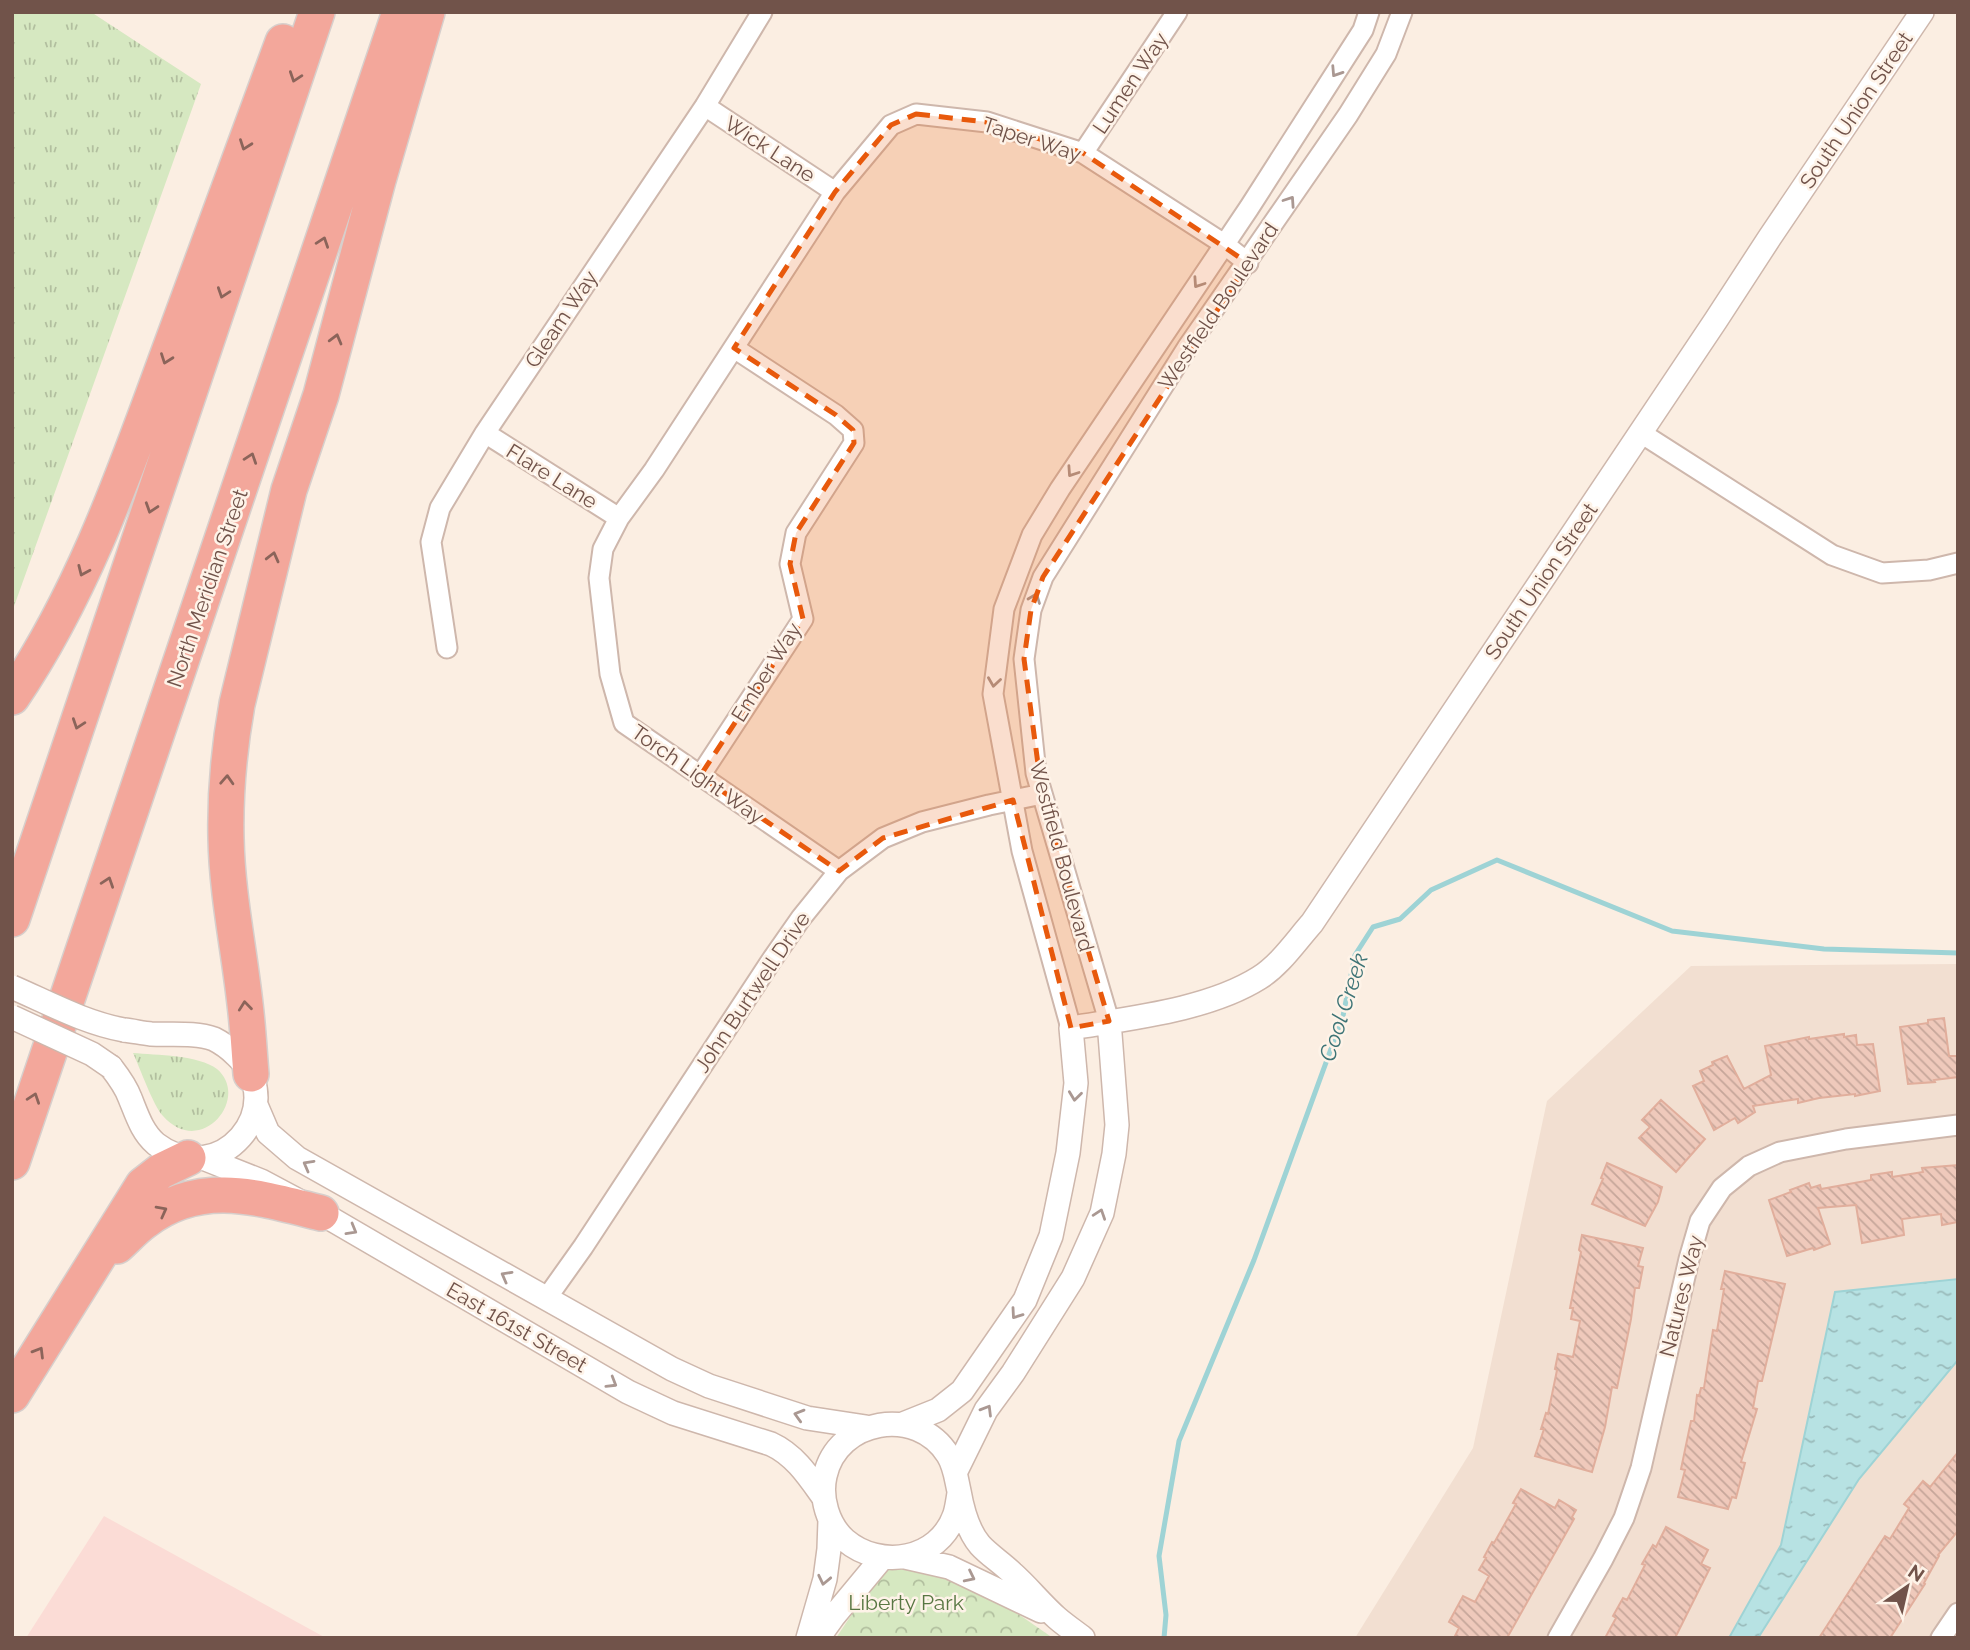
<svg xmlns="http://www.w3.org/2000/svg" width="1970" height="1650" font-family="Raleway,sans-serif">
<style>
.residential{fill:#f2dfd1}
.commercial{fill:#fbdcd6}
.grass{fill:url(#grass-tufts)}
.park{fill:url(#park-crowns)}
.water{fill:url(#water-ripples);stroke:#9ed3d5;stroke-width:2}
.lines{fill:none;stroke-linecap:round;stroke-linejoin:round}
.stream{stroke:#9ed3d5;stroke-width:5}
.building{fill:url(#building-back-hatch);stroke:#e1ae9c;stroke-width:2}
.minor-casing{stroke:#ceb7ac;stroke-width:23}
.tertiary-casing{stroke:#ceb7ac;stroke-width:26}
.motorway-casing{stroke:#d7cfcc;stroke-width:38}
.minor{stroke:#fff;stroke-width:19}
.tertiary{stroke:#fff;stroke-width:23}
.motorway{stroke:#f3a79b;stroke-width:35}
.tertiary-bridge-casing{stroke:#ceb7ac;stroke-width:26;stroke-linecap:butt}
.tertiary-bridge{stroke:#fff;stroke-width:23}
.oneway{stroke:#aa9892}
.oneway2{stroke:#8b645a}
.marked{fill:#e8590c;fill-opacity:0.2;stroke:#e8590c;stroke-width:5;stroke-dasharray:14 9;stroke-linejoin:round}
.labels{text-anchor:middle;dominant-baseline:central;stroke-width:5;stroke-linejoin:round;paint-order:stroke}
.street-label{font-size:21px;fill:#71534a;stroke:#fef3e8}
.park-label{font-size:21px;fill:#587742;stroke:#fef3e8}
.water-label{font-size:23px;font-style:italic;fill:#3e7476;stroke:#fef3e8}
</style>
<defs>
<pattern id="grass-tufts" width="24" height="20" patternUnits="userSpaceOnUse" patternTransform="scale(1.75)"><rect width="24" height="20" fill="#d6e8c1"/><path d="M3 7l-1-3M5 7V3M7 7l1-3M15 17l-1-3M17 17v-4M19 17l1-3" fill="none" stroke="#b2bf9f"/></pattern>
<pattern id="park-crowns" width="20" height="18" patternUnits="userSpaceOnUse" patternTransform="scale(1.75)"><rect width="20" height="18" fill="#d6e8c1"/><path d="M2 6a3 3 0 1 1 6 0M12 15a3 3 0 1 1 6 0" fill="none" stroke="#b2bf9f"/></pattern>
<pattern id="water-ripples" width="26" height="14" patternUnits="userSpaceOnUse" patternTransform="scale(1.75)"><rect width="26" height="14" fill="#b7e2e3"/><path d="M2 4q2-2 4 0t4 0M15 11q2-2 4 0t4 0" fill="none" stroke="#99baba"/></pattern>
<pattern id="building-back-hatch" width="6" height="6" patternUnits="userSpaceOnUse" patternTransform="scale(1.75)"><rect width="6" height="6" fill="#efc9bb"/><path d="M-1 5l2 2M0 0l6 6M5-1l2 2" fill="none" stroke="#c6a69a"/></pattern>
</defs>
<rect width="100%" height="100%" fill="#fbeee2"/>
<!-- residential -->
<path class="residential" d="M1958,964V1638H1355L1473,1448L1547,1101L1691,966Z"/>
<!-- commercial -->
<path class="commercial" d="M104,1516L326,1638H26Z"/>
<!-- grass -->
<path class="grass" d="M12,12H91L201,84L12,612Z
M133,1053C156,1055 199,1055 217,1069C251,1098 201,1159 163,1116C153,1105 140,1068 133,1053Z"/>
<!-- park -->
<path class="park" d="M902,1564L941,1573L1005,1605L1053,1638H836L872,1584L883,1572Z"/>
<!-- water -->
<path class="water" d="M1958,1279V1360L1859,1479L1758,1638H1729L1781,1545L1835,1292Z"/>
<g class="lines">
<!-- stream -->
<path class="stream" d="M1164,1638L1166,1615L1159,1556L1179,1441L1254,1260L1343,1016L1355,955L1373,927L1400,919L1431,890L1497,860L1672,931L1824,949L1958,953"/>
</g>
<!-- building -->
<path class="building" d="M1944,1018L1949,1056H1958V1077L1934,1080L1935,1082L1908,1084L1900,1027L1928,1023V1020Z
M1844,1034V1037L1856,1035L1857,1045L1873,1044L1880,1091L1855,1096V1094L1819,1098L1798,1103V1099L1753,1106L1755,1112L1738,1123L1735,1118L1714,1130L1693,1086L1704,1081L1700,1071L1713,1065L1712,1062L1727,1056L1744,1089L1771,1075L1765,1046L1809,1037V1039Z
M1661,1100L1705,1139L1676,1172L1639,1138L1650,1127L1642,1120Z
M1607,1163L1662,1187L1658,1202L1645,1226L1592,1204L1603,1179L1601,1178Z
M1958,1165V1222L1942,1225L1941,1214L1902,1219L1904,1235L1862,1243L1856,1205L1818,1208L1830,1244L1814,1250L1813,1248L1787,1256L1769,1200L1791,1192L1790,1190L1809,1183L1811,1188L1820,1185L1821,1189L1871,1180V1175L1892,1172V1177L1923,1172L1922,1168Z
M1582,1235L1643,1248L1638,1266L1643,1267L1639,1288H1635L1631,1319L1617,1388L1612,1387L1605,1427L1592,1472L1535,1456L1544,1429H1541L1546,1413L1548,1414L1557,1370L1555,1369L1558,1354L1573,1357L1580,1321L1571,1319L1573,1308H1570L1581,1252L1579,1250Z
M1725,1271L1785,1284L1762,1381H1758L1753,1408L1757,1409L1741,1462L1745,1463L1736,1498L1732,1497L1728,1509L1678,1497L1685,1470L1681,1469L1691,1421H1694L1697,1395L1699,1396L1701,1388H1704L1713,1330L1717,1331L1724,1289H1721Z
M1958,1452V1531L1938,1555L1939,1556L1924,1583L1925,1584L1890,1638H1819L1885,1536L1890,1539L1909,1508L1904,1504L1923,1481L1930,1487Z
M1521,1489L1555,1508L1559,1500L1576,1510L1572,1517L1574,1519L1507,1638H1454L1459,1628L1449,1622L1463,1596L1475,1602L1489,1576L1479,1570L1486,1558L1484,1557L1492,1542L1494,1543L1516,1504L1513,1503Z
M1666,1527L1708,1550L1701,1564L1710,1568L1675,1638H1605L1616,1618L1613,1616L1623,1598L1627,1600L1645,1565L1642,1564L1653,1545L1656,1547Z"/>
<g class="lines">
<defs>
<path id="minor" d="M705,106L835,192
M1083,153L1177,12
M485,433L619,518
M1641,433L1832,555L1882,573L1929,570L1958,563
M447,648L431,542L440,508L485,433L705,106L762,12
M700,776L803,619L790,564L796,533L854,443L853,430L836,415L734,348
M839,871L624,723L610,674L599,578L603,549L619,518L654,470L835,192L891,125L916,114L987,122L1083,153L1224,244L1248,263
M1109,1021L1036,773L1024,659L1031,610L1043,577L1187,348L1348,115L1386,54L1402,12
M1071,1028L1022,851L993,694L1004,609L1032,535L1060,489L1249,208L1363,30L1369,12
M546,1299L583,1247L771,961L801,918L839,871L883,838L922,822L989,805L1042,794
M1558,1638L1603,1559L1624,1518L1641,1468L1689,1259L1700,1221L1722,1188L1749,1166L1780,1152L1846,1139L1958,1125
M1941,1638L1958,1613"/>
<path id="tertiary" d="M111,1067C118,1076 126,1087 130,1098C137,1115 142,1132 156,1144C219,1192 292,1107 236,1055C230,1049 222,1043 214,1039C195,1032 171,1035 151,1034C142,1033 133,1031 124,1030
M256,1105L268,1133L297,1158L672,1369L709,1386L807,1418L866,1427
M203,1158L261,1181L321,1213L628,1392L673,1413L771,1444C795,1455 809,1477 824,1498
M903,1424L938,1410L962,1391L1025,1300L1051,1236L1068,1153L1076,1083L1071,1028C1130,1018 1208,1010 1259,978C1280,965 1296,941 1312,923L1716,320L1770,237L1922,12
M956,1471L986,1410L1013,1373L1073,1278L1102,1213L1114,1154L1117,1125L1109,1021
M959,1493C958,1500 957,1507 955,1514C939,1561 880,1570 845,1540C828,1525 820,1498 825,1476C837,1419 917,1405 948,1455C955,1466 956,1478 959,1491C962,1508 968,1531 980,1545C989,1555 1002,1563 1012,1573C1028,1587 1041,1604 1057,1618C1065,1625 1074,1631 1083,1638
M905,1557L949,1567L1041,1611
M808,1638L825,1579L829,1549L830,1520
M818,1638L833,1617L882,1558"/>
<path id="motorway" d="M12,697C80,597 121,483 162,371C203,261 242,151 283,42
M12,919L317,12
M251,1074C249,1051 248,1028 245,1004C239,949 227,894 226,838C225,793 229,749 237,704L289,490L321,395L378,180L427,12
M12,1162L400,12
M117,1246C126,1238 135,1228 145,1221C201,1178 260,1198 321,1213
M12,1395L143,1185L161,1171L188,1158"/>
</defs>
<!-- minor casing -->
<use href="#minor" class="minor-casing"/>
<!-- tertiary casing -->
<use href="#tertiary" class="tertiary-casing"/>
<!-- motorway casing -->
<use href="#motorway" class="motorway-casing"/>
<!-- minor -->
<use href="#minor" class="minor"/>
<!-- tertiary -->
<use href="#tertiary" class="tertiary"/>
<!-- motorway -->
<use href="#motorway" class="motorway"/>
<defs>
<path id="tertiary-bridge" d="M12,987C49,1003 85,1023 124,1030
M12,1017L92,1054L111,1067"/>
</defs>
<!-- tertiary-bridge casing -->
<use href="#tertiary-bridge" class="tertiary-bridge-casing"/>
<!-- tertiary-bridge -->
<use href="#tertiary-bridge" class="tertiary-bridge"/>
</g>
<!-- one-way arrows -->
<defs><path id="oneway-chevron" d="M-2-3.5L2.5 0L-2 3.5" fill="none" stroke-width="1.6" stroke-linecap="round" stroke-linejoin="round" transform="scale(1.75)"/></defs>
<g class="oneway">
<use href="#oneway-chevron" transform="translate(1336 72) rotate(123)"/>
<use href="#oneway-chevron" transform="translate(1290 201) rotate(-56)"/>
<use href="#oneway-chevron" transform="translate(1198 283) rotate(124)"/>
<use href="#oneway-chevron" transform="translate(1072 472) rotate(124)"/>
<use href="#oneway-chevron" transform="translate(1035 598) rotate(-69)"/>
<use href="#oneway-chevron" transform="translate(994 682) rotate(98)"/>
<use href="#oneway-chevron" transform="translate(1075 1096) rotate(97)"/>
<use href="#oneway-chevron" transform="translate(308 1165) rotate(-151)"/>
<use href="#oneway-chevron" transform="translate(1100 1214) rotate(-71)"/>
<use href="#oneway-chevron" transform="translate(352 1230) rotate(30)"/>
<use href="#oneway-chevron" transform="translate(506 1276) rotate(-151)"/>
<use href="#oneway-chevron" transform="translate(1016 1314) rotate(125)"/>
<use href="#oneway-chevron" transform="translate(612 1383) rotate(31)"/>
<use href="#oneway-chevron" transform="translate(987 1410) rotate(-59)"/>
<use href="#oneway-chevron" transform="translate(799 1415) rotate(-164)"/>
<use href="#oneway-chevron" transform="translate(970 1577) rotate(26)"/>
<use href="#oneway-chevron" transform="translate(824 1580) rotate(102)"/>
</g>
<g class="oneway2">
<use href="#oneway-chevron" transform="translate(295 77) rotate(109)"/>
<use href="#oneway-chevron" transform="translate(245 145) rotate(110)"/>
<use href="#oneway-chevron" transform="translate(323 242) rotate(-71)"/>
<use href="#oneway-chevron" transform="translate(223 293) rotate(109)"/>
<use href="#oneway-chevron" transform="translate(336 339) rotate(-75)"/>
<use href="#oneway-chevron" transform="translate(166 359) rotate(110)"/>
<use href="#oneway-chevron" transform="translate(251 458) rotate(-71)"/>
<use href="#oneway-chevron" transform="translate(151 508) rotate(108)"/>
<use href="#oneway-chevron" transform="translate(273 557) rotate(-76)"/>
<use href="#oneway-chevron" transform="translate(83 571) rotate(114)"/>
<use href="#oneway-chevron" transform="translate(78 724) rotate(109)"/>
<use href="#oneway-chevron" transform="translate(227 780) rotate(-87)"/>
<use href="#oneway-chevron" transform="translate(108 882) rotate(-71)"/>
<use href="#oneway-chevron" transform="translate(245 1006) rotate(-96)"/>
<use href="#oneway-chevron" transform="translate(34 1098) rotate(-71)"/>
<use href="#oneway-chevron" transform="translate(162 1211) rotate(-28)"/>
<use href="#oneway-chevron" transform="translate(39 1352) rotate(-59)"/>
</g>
<!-- marked area -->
<path class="marked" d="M916,114L987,122L1083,153L1248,263L1043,577L1031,610L1024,659L1042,794L1109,1021L1071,1028L1013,800L883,838L839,871L700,776L803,619L790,564L796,533L854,443L853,430L836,415L734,348L835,192L891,125Z"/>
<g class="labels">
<!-- street labels -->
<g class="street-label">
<text transform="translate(1130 83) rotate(-56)">Lumen Way</text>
<text transform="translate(1856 110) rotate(-56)">South Union Street</text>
<text transform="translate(1032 139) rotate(18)">Taper Way</text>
<text transform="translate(770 149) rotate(33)">Wick Lane</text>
<text transform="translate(1218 306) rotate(-56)">Westfield Boulevard</text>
<text transform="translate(561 319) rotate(-56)">Gleam Way</text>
<text transform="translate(552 476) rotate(32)">Flare Lane</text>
<text transform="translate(1541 581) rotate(-56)">South Union Street</text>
<text transform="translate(207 588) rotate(-71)">North Meridian Street</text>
<text transform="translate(766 672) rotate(-58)">Ember Way</text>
<text transform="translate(698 774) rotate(35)">Torch Light Way</text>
<text transform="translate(1062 856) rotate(75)">Westfield Boulevard</text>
<text transform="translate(752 992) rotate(-56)">John Burtwell Drive</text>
<text transform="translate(1681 1296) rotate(-76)">Natures Way</text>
<text transform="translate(517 1327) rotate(30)">East 161st Street</text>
</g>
<!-- park labels -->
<g class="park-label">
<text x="906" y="1602">Liberty Park</text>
</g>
<!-- water labels -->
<g class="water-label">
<text transform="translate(1343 1007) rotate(-72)">Cool Creek</text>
</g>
</g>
<!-- border -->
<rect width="1970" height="1650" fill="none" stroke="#71534a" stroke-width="28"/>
<!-- north arrow -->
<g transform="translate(1907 1587) rotate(34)" stroke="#fef3e8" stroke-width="5" paint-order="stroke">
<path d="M0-5L12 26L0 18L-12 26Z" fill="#71534a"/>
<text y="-10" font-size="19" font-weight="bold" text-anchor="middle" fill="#71534a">N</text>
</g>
</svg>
